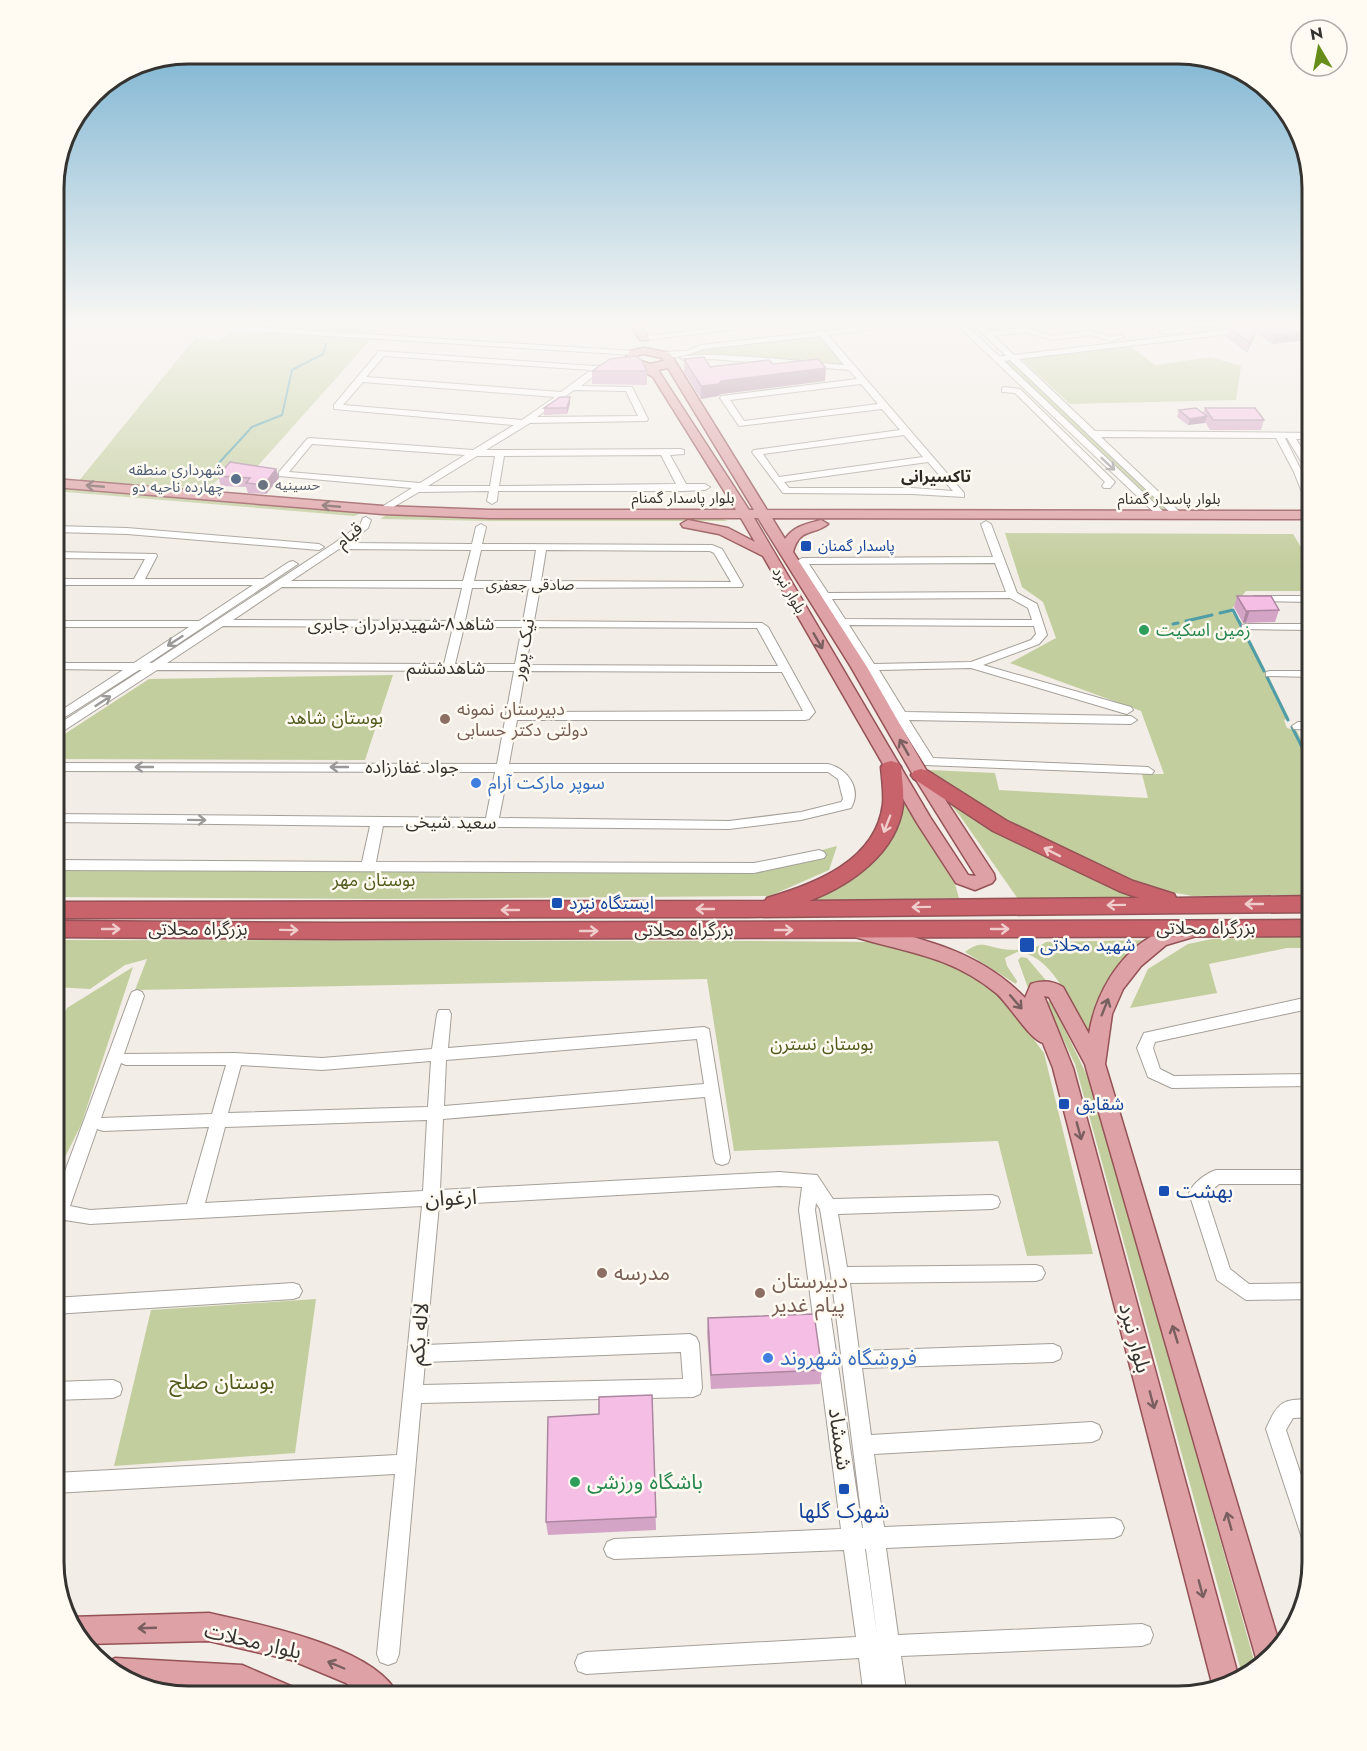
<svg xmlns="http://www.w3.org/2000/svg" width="1367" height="1751" font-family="Jost,'Noto Sans Arabic',sans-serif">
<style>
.green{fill:#c3ce9e}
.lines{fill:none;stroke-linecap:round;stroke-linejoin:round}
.stream-far1{stroke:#4f9da8;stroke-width:2}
.stream{stroke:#4f9da8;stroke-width:3}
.minor-casing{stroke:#a4a099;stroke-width:2}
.major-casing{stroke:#955256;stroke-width:3}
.highway-casing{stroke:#955256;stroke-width:3}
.minor{fill:#fff;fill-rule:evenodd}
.major{fill:#dea1a6;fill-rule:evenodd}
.highway{fill:#c8626b;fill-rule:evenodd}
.wall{fill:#d3a4c5}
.shaded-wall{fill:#ac86a0}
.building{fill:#f5bfe5;stroke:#ac86a0;stroke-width:1.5}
.oneway{stroke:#9a9998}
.oneway2{stroke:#795f5f}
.oneway3{stroke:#eecdca}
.service-dot{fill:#5c6f8a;stroke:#fffbf3;stroke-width:2}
.worship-dot{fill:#6b7280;stroke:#fffbf3;stroke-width:2}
.transit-dot{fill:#1a4fb4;stroke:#fffbf3;stroke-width:2}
.leisure-dot{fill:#2e9e5b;stroke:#fffbf3;stroke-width:2}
.education-dot{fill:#8d6e63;stroke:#fffbf3;stroke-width:2}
.shop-dot{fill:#3f7fe0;stroke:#fffbf3;stroke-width:2}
.labels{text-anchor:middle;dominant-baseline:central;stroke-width:5;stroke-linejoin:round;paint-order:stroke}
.far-service-label{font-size:15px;fill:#4e5e75;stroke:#fffbf3;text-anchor:end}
.far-worship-label{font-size:15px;fill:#5b616d;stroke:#fffbf3;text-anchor:start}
.far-street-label{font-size:15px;fill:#353330;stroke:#fffbf3}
.far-transit-label{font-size:15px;fill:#164399;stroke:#fffbf3;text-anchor:start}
.far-neighbourhood-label{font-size:16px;font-weight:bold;fill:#2d2a24;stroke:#fffbf3}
.street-label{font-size:18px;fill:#353330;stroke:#fffbf3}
.leisure-label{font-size:18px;fill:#27864d;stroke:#fffbf3;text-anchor:start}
.education-label{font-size:18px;fill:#785e54;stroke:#fffbf3;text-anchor:start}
.park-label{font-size:18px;fill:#505b1c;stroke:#fffbf3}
.shop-label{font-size:18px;fill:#366cbe;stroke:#fffbf3;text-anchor:start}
.transit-label{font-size:18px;fill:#164399;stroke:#fffbf3;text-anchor:start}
.near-transit-label{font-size:21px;fill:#164399;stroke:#fffbf3;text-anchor:start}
.near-street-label{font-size:21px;fill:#353330;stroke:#fffbf3}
.near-education-label{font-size:21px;fill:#785e54;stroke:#fffbf3;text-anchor:start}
.near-shop-label{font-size:21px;fill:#366cbe;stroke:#fffbf3;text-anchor:start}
.near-park-label{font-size:21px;fill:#505b1c;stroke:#fffbf3}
.near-leisure-label{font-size:21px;fill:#27864d;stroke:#fffbf3;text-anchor:start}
.rim{fill:none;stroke:#353330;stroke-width:3}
</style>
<rect width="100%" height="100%" fill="#f2ede6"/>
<!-- green -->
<path class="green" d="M282,322H382L374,333L278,326Z
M232,331L372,338L255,469L232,467L212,485L209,492L78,482L195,338L219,341Z
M811,336L820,338L843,365L689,355L702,348Z
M1131,347L1155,365L1211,357L1241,366L1236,400L1070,404L1020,358Z
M1004,360H1011L1170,511L1162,512Z
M54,488L364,512L354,516L54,491Z
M390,513L719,518L728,521H493L380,519Z
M1005,533L1293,534L1313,567V591H1246L1230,611L1241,621L1289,718L1284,720L1287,728L1297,731L1313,764V895L1192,896L1140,886L1033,837L949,786L929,770L995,773L999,790L1148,798L1142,774H1164L1141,711L1010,663L1056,638L1043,602L1022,587Z
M393,675L365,760L54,759V741L149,679Z
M939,790L1149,898L1018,899L960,816Z
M900,795L955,884L959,898L801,901L855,875Z
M837,846L829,870L770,896L385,899L54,897V860L774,863Z
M1313,935V948H1287L1209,964L1217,993L1130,1008L1148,969L1188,944L1212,939Z
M54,940L759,941L870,942L903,944L960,966L1004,1000L1044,1053L1093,1254L1027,1256L998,1141L734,1151L707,979L135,990L147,959L125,965L90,989L54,987Z
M1150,940L1110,981L1095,1006L1088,1036C1074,1009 1052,953 1017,952L1005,958L1007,966L1017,981L1016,984L965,952C981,940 985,946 1002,949C1015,951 1035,950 1046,942Z
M1021,957L1027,958L1049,984L1038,982L1028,988L1018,960Z
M133,967L81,1125L63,1161L54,1158V1035L67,1008Z
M1049,1001L1053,1005L1094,1090L1257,1671L1253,1675L1243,1678L1075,1064L1046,1003Z
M316,1299L295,1453L114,1466L151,1310Z"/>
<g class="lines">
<!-- stream-far1 -->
<path class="stream-far1" d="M217,465L252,427L282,415L292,370L323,354L326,344"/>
<!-- stream -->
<path class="stream" d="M1220,613L1233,610L1264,671
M1186,621L1212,615
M1173,624L1178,623
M1267,677L1288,720
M1292,727L1313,769"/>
<defs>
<path id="minor" d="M651,322H679L637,328L633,326Z
M770,322H798L644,340L640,338L644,336Z
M906,322H933L828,335L964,493V497L912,494L783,493L752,452L754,450L900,430L882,409L739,426L720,398L721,396L857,379L849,370L712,359L684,360L680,358C695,349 819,363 844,365L820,336L703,349C690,355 669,361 657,354L661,352L687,351L701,345ZM861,384L878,404L744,421L730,400ZM904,435L923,457L779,477L763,454ZM928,462L953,491L912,488H789L784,482Z
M954,322H963L999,356H1006L971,322H980L989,331L1027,328L1052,336L1091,331L1111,337L1120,335L1124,337L1111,341L1091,335L1052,340L1027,332L994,336L1014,355L1292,322H1313V324L1019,359L1095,431L1313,433V439H1296L1313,466V477L1310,476L1287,438H1285L1310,488H1313V494L1301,490L1294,472L1276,438L1101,437L1183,515L1175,517L1010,360L1004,361L1167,515L1159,517Z
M1109,322H1146L1127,327Z
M1179,323H1215L1219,325L1215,327H1185L1183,332L1163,334L1159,332L1177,328Z
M269,328L634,351L638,353L634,355L266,332V328Z
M379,351L593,366L615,364V368L603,369L581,386L632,387L648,419L647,421L530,423L486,450L681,449L684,450V454L670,455L686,484H705L710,487L705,490L683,491H498L497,501L492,504L487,501L489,491L419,492L383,513L380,512V508L412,488L279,476V472L307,439L310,438L473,450L514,425L334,409V405ZM384,356L591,370L561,392L366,377ZM363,382L555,397L522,420L343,405ZM574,390L626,391L638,416L537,417ZM312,444L465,455L420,483L289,472ZM661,455L676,484L499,486L504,456ZM477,456H495L490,486H428Z
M1005,387L1020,389L1113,480L1115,482L1110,488H1104L1102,486L1105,482L1015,393L1002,392V388Z
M366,517L371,520L368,528L348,543L472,544L476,527L481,524L486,527L482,544L712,545L722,549L743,585L742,587L540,588L534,621L762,623L768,627L815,712L809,719L805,720H517L509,764H828C848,769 862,789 851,808L801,820L729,829L383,826L376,862L754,863L819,850L824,852L826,855L824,858L754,873L54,870V860L362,862L370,826L54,822V814L486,818L495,772L54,771V763L497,764L514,671L157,670L54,737V727L142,670H139L54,724V715L123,670L54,669V663H134L189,627H54V621H199L253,585H54V579H134L145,559L54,558V552L156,554L157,556L145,579H263L289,562L293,561L298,564L149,663H152L333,544L360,525L363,518ZM339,549L471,550L463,581H291ZM481,550H536L531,581H474ZM546,550L710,551L714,553L731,582L541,581ZM282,587L462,588L454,621L233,620ZM472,588H529L523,621H465ZM223,626L453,627L444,664L167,663ZM464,627H522L515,664H455ZM533,627L757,628L778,666L526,665ZM525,671L782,672L803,711L518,712ZM508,772H828L838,779L843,799L841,802L801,812L729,821L499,818Z
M986,521L991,524L1017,593L1037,604L1047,635L1039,644L983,665L1131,707L1133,710L1127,714L1123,713L971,668L879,670L905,712L1131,716L1137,720L1131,724L909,720L933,758L1148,767L1154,771L1152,774L925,765L797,561L802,558L993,557L981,524ZM995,563L1006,592L828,593L809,564ZM1010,598L1028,608L1032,620L845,619L832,599ZM849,625L1034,626L1036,634L1031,640L971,662L874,664Z
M54,526L127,528L319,544L324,547L319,550L127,534L54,532Z
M1256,596H1313V602L1252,601V597Z
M1246,624H1313V630L1242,629V625Z
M1270,671H1313V677L1266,676V672Z
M1298,722H1313V730L1294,729L1292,726Z
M137,990L142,992L144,996L124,1054L235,1053L322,1058L432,1049L437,1014L439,1010H449L451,1014L448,1048L704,1027L709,1029L730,1158L728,1163L722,1165L716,1163L714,1158L705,1097L443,1119L440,1190L779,1172L817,1175L833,1199L992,1195L998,1197L1000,1202L998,1207L992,1209L838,1214L847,1267L1036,1265L1042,1267L1045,1273L1042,1279L1036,1281L850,1283L859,1351L1053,1344L1060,1347L1062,1353L1060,1359L1053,1362L862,1368L871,1435L1092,1422L1099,1425L1102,1432L1099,1439L1092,1442L874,1454L884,1527L1114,1518L1121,1521L1124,1528L1121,1535L1114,1538L886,1548L898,1635L1142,1624L1150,1627L1153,1635L1150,1643L1142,1646L901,1656L907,1697H864L859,1658L586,1674L578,1671L575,1663L578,1655L586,1652L856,1637L844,1550L614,1559L607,1556L604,1549L607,1542L614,1539L841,1529L799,1210L802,1187L779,1186L439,1205L426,1345L690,1334L696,1337L699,1343L702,1388L700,1394L693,1397L421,1403L399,1654L396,1662L388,1665L380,1662L377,1654L395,1474L54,1493V1473L397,1455L422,1206L90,1224L65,1220L60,1232L54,1235V1201L130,996L132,992ZM697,1039L704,1084L444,1106L446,1060ZM431,1061L428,1107L228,1113L241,1065L322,1070ZM121,1063L126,1065H226L212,1114L101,1118ZM427,1120L423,1191L205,1203L225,1127ZM209,1127L187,1204L90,1210L70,1206L97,1129L103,1131ZM816,1203L820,1209L831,1275L863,1528H862L815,1210ZM681,1352L683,1379L423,1385L425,1362ZM865,1549H866L877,1635Z
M1313,996V1008L1155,1042L1153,1048L1160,1069L1174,1076L1313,1074V1086L1172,1088L1148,1077L1137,1048L1144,1033Z
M1216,1170H1313V1184H1219L1206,1195L1230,1269L1249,1284L1313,1283V1299L1246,1300L1217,1280L1189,1193C1193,1183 1206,1173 1216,1170Z
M293,1283L299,1285L302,1291L299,1297L293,1299L54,1314V1298Z
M113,1380L120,1383L122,1389L120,1395L113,1398L54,1400V1382Z
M1313,1399V1417L1293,1418L1286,1430L1313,1511V1551L1306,1548L1303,1541L1266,1429C1279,1399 1283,1400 1313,1399Z"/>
<path id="major" d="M54,322H61L54,327Z
M629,322H639L649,338L648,340H640Z
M644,348L670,353L767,510L1313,511V519L772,518L785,539C794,526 806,524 821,520L828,524C813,536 800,527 793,552L867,667L929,775L994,874L995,879L992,883L975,890L956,883L917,823L763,556L719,534L683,527L681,524L688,520L728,528L755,542L741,518H490L383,514L54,487V479L383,506L490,510H736L653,377L624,360L630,351ZM644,354L662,358L664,361L650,364L635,359L638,355ZM668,368L754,510H749L658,370ZM754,518H758L851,667L913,775L976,876L968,875L930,817Z
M1196,922L1203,924L1205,929L1203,934L1166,945L1141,966L1123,989L1112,1014L1105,1064L1280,1646L1259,1668L1085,1064L1049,997L1044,996L1073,1068L1239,1679L1213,1687L1053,1068L1043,1043C1030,1040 1009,1004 996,993C951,956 908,953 855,937L853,932L855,927L862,925C923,938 981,952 1025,998L1031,984C1042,980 1053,981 1063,987L1089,1034C1095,996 1117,956 1152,936C1164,929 1182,926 1196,922Z
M209,1613C258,1624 378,1647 399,1697H362L346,1683L291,1660L209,1641L84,1644L76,1637L70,1617Z
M115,1658L242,1665L293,1687L298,1697H248L242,1695L163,1690L121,1679L104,1663Z"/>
<path id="highway" d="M891,761L898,763L901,767C902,779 904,792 903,805C897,853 851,885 809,901L1139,898L1119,891L993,831L914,779L911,775L914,771L921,769L928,771L1007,821L1133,881L1174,894L1176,898L1313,896V912L748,917L54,918V902L765,901L767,898C815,884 876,861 883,804C884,792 882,779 881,767L884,763Z
M1313,920V936L338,939L54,937V921L338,923Z"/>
</defs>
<!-- minor casing -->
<use href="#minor" class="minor-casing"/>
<!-- major casing -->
<use href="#major" class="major-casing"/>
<!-- highway casing -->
<use href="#highway" class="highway-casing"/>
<!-- minor -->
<use href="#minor" class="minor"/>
<!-- major -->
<use href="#major" class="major"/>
<!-- highway -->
<use href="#highway" class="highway"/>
</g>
<!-- wall -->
<path class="wall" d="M1262,326L1308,331L1305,340L1272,344L1259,335Z
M1229,327L1256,333L1247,353L1226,337Z
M684,359L710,367L773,364L825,381L721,394L718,396L701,399L684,372Z
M592,371H647V385L592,384Z
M570,397V404L567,414L544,415V408Z
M1205,408L1264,420L1261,430H1210L1205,422L1188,425L1177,417L1179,410L1203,413Z
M276,469L279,478L266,494L248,493L246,487L221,486L218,476Z
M1237,596L1279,610L1275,622L1243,623L1234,607Z
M708,1318L822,1370L820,1384L711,1389L707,1333Z
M652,1395L656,1530L548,1535L546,1522L599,1414Z"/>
<!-- shaded-wall -->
<path class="shaded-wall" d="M1259,323L1256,333L1247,353L1250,343Z
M1308,331L1305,340L1272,344L1275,335Z
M826,368L825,381L721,394L718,396L701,399V386L721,381Z
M570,397V404L567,414V408Z
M1207,416L1205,423L1188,425L1190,419Z
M276,469L279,478L266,494L264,485Z
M1250,610L1246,622L1243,623L1246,611Z"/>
<!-- building -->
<path class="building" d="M1293,322H1295L1308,331L1275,335L1262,326Z
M1259,323L1250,343L1229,327Z
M636,356L641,360L647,371H592L610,359Z
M704,357L710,367L769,360L773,364L818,359L826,368L721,381L719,384L701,386L684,359Z
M560,397H570L567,408H544Z
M1196,408L1207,416L1190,419L1179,410Z
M1205,408H1255L1264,420H1213Z
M230,462L276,469L264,485L246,483L250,478L218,476Z
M1237,596H1271L1279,610L1246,611Z
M814,1314L822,1370L711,1375L708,1318Z
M652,1395L656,1517L546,1522L548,1417L599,1414V1397Z"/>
<!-- one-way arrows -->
<defs><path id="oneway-shaft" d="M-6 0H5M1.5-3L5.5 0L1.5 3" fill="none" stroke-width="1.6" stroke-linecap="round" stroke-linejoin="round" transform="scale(1.5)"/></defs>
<g class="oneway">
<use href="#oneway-shaft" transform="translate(1108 464) rotate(43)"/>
<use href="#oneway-shaft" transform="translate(175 641) rotate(147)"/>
<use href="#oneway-shaft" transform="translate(103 701) rotate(-33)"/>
<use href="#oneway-shaft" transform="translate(144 767) rotate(-180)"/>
<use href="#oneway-shaft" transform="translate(339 767) rotate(-180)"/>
<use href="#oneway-shaft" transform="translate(197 820) rotate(1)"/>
</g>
<g class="oneway2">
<use href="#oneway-shaft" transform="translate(95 486) rotate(-175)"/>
<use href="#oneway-shaft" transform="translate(331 506) rotate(-175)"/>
<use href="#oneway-shaft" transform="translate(818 641) rotate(60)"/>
<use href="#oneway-shaft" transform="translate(904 747) rotate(-120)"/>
<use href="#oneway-shaft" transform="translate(1016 1002) rotate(49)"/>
<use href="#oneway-shaft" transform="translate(1105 1007) rotate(-68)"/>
<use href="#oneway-shaft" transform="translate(1079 1131) rotate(75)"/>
<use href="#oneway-shaft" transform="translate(1175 1334) rotate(-107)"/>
<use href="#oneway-shaft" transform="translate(1152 1400) rotate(75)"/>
<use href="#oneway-shaft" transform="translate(1229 1521) rotate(-106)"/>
<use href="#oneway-shaft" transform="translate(1201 1589) rotate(75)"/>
<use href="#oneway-shaft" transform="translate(147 1628) rotate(178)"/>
<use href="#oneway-shaft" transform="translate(336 1665) rotate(-157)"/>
</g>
<g class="oneway3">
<use href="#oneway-shaft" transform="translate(887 824) rotate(111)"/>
<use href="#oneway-shaft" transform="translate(1052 852) rotate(-153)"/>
<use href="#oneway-shaft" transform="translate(1254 904) rotate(180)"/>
<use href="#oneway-shaft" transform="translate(1116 905) rotate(179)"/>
<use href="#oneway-shaft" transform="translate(921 907) rotate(179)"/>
<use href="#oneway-shaft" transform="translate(705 909) rotate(180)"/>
<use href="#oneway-shaft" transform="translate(510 910) rotate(180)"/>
<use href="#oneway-shaft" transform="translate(111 929)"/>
<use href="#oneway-shaft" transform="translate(1000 929)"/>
<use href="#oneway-shaft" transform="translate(289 930) rotate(1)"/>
<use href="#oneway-shaft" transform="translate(784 930)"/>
<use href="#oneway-shaft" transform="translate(589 931)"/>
</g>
<!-- sky -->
<linearGradient id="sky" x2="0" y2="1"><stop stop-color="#6babce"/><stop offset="0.57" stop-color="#f9f7f4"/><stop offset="1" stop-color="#f9f7f4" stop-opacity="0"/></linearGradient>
<rect width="1367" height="567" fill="url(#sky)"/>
<!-- markers -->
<circle class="service-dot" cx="236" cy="479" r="6"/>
<circle class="worship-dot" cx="263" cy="485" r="6"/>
<g class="transit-dot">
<rect x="800" y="540" width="12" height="12" rx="3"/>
<rect x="551" y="897" width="12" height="12" rx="3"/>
<rect x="1019" y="937" width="16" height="16" rx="3"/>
<rect x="1058" y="1098" width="12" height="12" rx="3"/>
<rect x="1158" y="1185" width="12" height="12" rx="3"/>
<rect x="838" y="1483" width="12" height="12" rx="3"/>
</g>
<g class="leisure-dot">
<circle cx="1144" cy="630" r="6"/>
<circle cx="575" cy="1482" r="6"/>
</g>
<g class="education-dot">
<circle cx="445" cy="719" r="6"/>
<circle cx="602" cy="1273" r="6"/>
<circle cx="760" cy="1293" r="6"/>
</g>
<g class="shop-dot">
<circle cx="476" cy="783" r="6"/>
<circle cx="768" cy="1358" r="6"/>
</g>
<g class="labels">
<!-- far-service labels -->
<g class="far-service-label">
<text x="224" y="470">شهرداری منطقه<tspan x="224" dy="17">چهارده ناحیه دو</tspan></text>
</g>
<!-- far-worship labels -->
<g class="far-worship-label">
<text x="275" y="485">حسینیه</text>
</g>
<!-- far-street labels -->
<g class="far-street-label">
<text x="683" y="498">بلوار پاسدار گمنام</text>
<text x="1169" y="499">بلوار پاسدار گمنام</text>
<text x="530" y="585">صادقی جعفری</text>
<text transform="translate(789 590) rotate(60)">بلوار نبرد</text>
</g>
<!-- far-transit labels -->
<g class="far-transit-label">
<text x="818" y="546">پاسدار گمنان</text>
</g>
<!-- far-neighbourhood labels -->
<g class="far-neighbourhood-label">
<text x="936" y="476">تاکسیرانی</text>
</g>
<!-- street labels -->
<g class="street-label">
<text transform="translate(349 535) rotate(-41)">قیام</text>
<text x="401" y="624">شاهد۸-شهیدبرادران جابری</text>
<text transform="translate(523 649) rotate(-80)">نیک پرور</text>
<text x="446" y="668">شاهدششم</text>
<text x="412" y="767">جواد غفارزاده</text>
<text transform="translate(451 822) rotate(1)">سعید شیخی</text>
<text x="1206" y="928">بزرگراه محلاتی</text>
<text x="198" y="929">بزرگراه محلاتی</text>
<text x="684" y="930">بزرگراه محلاتی</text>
</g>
<!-- leisure labels -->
<g class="leisure-label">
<text x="1156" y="630">زمین اسکیت</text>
</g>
<!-- education labels -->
<g class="education-label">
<text x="457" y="709">دبیرستان نمونه<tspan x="457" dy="21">دولتی دکتر حسابی</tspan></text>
</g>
<!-- park labels -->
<g class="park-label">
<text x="335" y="718">بوستان شاهد</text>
<text x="374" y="880">بوستان مهر</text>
<text x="822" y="1044">بوستان نسترن</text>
</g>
<!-- shop labels -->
<g class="shop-label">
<text x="488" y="783">سوپر مارکت آرام</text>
</g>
<!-- transit labels -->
<g class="transit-label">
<text x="569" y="903">ایستگاه نبرد</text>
<text x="1040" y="945">شهید محلاتی</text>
<text x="1076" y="1104">شقایق</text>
</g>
<!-- near-transit labels -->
<g class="near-transit-label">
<text x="1176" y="1191">بهشت</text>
<text x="844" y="1511" text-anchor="middle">شهرک گلها</text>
</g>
<!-- near-street labels -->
<g class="near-street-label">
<text transform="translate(451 1198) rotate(-3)">ارغوان</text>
<text transform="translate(419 1334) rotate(-85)">لاله یکم</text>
<text transform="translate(1135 1338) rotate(75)">بلوار نبرد</text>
<text transform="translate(840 1439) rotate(82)">شمشاد</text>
<text transform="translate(253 1641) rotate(13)">بلوار محلات</text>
</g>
<!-- near-education labels -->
<g class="near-education-label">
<text x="614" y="1273">مدرسه</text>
<text x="772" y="1281">دبیرستان<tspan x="772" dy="24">پیام غدیر</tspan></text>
</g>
<!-- near-shop labels -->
<g class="near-shop-label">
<text x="780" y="1358">فروشگاه شهروند</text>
</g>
<!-- near-park labels -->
<g class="near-park-label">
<text x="222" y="1382">بوستان صلح</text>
</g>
<!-- near-leisure labels -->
<g class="near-leisure-label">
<text x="587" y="1482">باشگاه ورزشی</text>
</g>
</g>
<!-- crop -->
<path d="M0 0H1367V1751H0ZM188 64H1178A124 124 0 0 1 1302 188V1562A124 124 0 0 1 1178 1686H188A124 124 0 0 1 64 1562V188A124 124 0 0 1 188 64Z" fill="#fffbf3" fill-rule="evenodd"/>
<path class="rim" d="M188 64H1178A124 124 0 0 1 1302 188V1562A124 124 0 0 1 1178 1686H188A124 124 0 0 1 64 1562V188A124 124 0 0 1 188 64Z"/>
<!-- north arrow -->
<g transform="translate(1319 48) rotate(350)"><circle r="28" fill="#fffbf3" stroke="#aeaba5" stroke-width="1.5"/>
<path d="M0-4.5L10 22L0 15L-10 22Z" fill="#668d19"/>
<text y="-9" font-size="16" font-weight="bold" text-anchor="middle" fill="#353330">N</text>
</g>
</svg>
